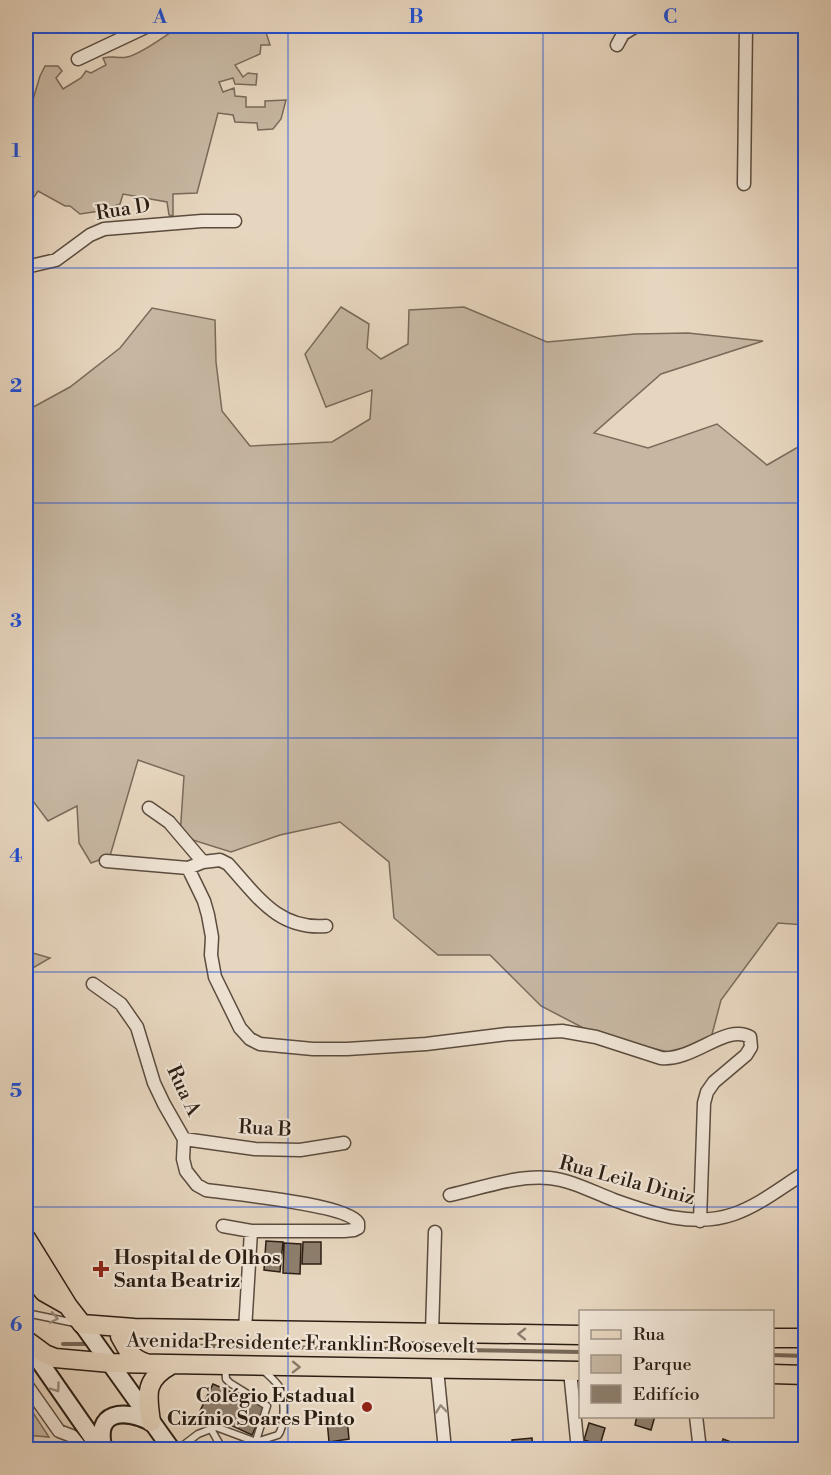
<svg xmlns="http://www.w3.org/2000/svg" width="831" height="1475" font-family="'Libre Bodoni',serif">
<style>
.green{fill:#c7b7a2;stroke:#7a6a5a;stroke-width:1.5}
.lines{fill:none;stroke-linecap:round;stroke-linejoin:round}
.stream{stroke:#766757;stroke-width:4}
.building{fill:#8d7e6c;stroke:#2c1e13;stroke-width:1.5}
.lane-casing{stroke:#5b4c3e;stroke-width:9}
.street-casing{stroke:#5b4c3e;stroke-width:15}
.secondary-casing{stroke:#2c1e13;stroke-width:20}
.primary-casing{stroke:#2c1e13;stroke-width:21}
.lane{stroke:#efe4d5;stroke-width:6}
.street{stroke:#efe4d5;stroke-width:12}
.secondary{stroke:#efe4d5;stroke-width:16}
.primary{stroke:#e7d6bf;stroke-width:18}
.oneway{stroke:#978b7e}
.oneway2{stroke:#8a7a69}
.grid{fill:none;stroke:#1d4ed8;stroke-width:1.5;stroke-opacity:0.55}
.poi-dot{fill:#8f2418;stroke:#efe4d5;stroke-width:2}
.labels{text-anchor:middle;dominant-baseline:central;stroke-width:4.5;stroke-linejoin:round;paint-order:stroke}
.street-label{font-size:20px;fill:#2c1e13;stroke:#efe4d5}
.poi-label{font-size:20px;font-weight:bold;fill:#2c1e13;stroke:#efe4d5;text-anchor:start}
.neatline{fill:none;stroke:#1d4ed8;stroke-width:2}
.grid-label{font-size:20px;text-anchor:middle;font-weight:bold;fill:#1d4ed8}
</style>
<rect width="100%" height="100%" fill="#e7d6bf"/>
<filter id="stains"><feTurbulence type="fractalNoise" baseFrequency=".00333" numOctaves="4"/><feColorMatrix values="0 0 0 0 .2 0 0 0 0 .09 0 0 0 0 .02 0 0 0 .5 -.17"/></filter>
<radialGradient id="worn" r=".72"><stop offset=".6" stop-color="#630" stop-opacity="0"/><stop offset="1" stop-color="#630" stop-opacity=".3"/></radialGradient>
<!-- green -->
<path class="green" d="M180,26H264L270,45H261L260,54L235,65L243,77L248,73L257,74L256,85L235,84L233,78L219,82L223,92L234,88L235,96L246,97V107H265V101L286,100L281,119L273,129L258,130L257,123L235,122L233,115L218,113L197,193L173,194V216L169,215L167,202L123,194L120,204L100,211L80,214L70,206H65L38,191L26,209V102L32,103L40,76L45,66H58L62,71L56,78L63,89L81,78L86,71L91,73L106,65L103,58C114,55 118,59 127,57C140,55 168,34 180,26Z
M341,307L369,324L367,348L381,359L408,344L409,310L464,307L547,342L635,334L688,333L763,341L661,374L594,433L648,448L717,424L767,465L805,443V925L778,923L721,1000L710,1042L668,1052L595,1034L541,1006L490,955H438L394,918L389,862L340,822L280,835L231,852L180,836L184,776L138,760L110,856L91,863L79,843L77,806L48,821L30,797H26V411L70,387L120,348L152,308L215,320L216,362L222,411L250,446L332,442L370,419L372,390L326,407L305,354Z
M26,951L50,958L26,972Z
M26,1402L49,1437L26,1435Z"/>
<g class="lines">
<!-- stream -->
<path class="stream" d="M63,1344H89
M153,1345L580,1352
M772,1355L806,1356"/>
</g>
<!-- building -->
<path class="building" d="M266,1241L283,1242L280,1272L264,1270Z
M303,1242H321V1264H302Z
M284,1243L301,1244L300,1274L283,1273Z
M213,1384L265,1407L252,1435L200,1411Z
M637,1416H655L651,1430L635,1425Z
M347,1418L349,1439L329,1442L327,1420Z
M589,1423L605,1428L600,1445L584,1440Z
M532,1438L533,1450H513L512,1440Z
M723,1439L739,1445L738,1450H720Z"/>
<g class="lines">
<defs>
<path id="lane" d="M26,1313L75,1323
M225,1366L226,1379L230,1383L267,1406L253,1450
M211,1429L223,1450
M177,1450L198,1434L216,1427L256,1442L278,1435C285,1427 285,1397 280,1388C276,1381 268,1375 263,1370"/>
<path id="street" d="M617,45L623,34L636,26
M78,59L148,26
M744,184L746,26
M26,267L56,260L90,235L104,229L202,221H235
M106,861L188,868L203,862L169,822L149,808
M203,862L220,860L228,864C257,896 278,930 326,926
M188,868L204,901L208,915L212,937L211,955L215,977L240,1028L250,1039L260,1044L313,1049H347L426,1044L507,1034L562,1031L596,1037L661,1058C694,1061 726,1023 750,1037L751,1047L746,1055L714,1082L707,1092L704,1103L700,1221
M93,984L121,1004L137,1027L154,1083L164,1104L184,1139L183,1159L186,1171L197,1185L206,1190C232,1194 348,1204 358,1223V1228L354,1230L344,1231H251L223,1226
M184,1139L255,1149L300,1150L344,1143
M450,1195C482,1188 516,1175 549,1178C571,1180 593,1192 614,1200C653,1214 694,1228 734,1214C760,1205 783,1186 806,1172
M245,1330L251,1231
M432,1333L435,1232
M437,1369L445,1450
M570,1371L578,1450
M26,1384L59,1431L72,1436L83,1450
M696,1416L700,1450"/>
<path id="secondary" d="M82,1324L172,1450
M26,1342L101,1450
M104,1450C93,1410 124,1409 151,1422"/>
<path id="primary" d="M26,1238L68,1306L82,1324L134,1328L580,1335
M26,1269L44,1292L67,1305
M134,1328L121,1332L120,1336C129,1352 131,1359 149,1364
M772,1338H806
M26,1340L45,1354L55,1358L111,1363L580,1371
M772,1374L806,1375
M151,1422C147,1394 144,1380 171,1365"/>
</defs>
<!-- lane casing -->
<use href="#lane" class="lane-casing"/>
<!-- street casing -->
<use href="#street" class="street-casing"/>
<!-- secondary casing -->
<use href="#secondary" class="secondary-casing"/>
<!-- primary casing -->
<use href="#primary" class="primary-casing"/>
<!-- lane -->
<use href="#lane" class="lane"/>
<!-- street -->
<use href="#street" class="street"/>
<!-- secondary -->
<use href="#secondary" class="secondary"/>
<!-- primary -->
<use href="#primary" class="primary"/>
</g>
<!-- one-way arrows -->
<defs><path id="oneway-chevron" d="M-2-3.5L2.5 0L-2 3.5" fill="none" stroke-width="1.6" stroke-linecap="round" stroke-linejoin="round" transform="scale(1.5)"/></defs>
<g class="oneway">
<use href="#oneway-chevron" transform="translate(54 1318) rotate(11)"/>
<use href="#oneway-chevron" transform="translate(56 1388) rotate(55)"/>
<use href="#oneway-chevron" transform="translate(441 1409) rotate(-96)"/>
</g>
<g class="oneway2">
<use href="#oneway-chevron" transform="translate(522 1334) rotate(-179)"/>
<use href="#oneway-chevron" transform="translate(296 1367) rotate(1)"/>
</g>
<!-- grid -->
<path class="grid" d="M288,26V1450M543,26V1450M26,268H806M26,503H806M26,738H806M26,972H806M26,1207H806"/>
<!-- markers -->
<g class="poi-dot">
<path d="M98 1260h6v6h6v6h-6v6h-6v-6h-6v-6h6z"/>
<circle cx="367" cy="1407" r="6"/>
</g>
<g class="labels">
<!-- street labels -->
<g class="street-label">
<text transform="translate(123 210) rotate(-9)">Rua D</text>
<text transform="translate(183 1091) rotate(65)">Rua A</text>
<text transform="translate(265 1129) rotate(3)">Rua B</text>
<text transform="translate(627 1181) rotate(15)">Rua Leila Diniz</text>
<text transform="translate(301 1344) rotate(1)">Avenida Presidente Franklin Roosevelt</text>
</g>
<!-- poi labels -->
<g class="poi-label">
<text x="114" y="1258">Hospital de Olhos<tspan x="114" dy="23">Santa Beatriz</tspan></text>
<text x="355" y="1396" text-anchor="end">Colégio Estadual<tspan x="355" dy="23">Cizínio Soares Pinto</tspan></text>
</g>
</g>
<!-- margin -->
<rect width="831" height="1475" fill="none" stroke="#e7d6bf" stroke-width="66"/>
<!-- legend -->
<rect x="579" y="1310" width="195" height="108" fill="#efe4d5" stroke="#a19587" stroke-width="1.5"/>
<rect x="591" y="1330" width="30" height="9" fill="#e7d6bf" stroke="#a19587" stroke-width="1.5"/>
<text x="633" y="1340" font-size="18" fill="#2c1e13">Rua</text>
<rect x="591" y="1355" width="30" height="18" fill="#c7b7a2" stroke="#a19587" stroke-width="1.5"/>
<text x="633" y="1370" font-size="18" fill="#2c1e13">Parque</text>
<rect x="591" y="1385" width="30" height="18" fill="#8d7e6c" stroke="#a19587" stroke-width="1.5"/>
<text x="633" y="1400" font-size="18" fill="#2c1e13">Edifício</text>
<rect x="33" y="33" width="765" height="1409" class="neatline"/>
<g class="grid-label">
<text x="160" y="23">A</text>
<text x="416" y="23">B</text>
<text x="670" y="23">C</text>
<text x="16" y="157">1</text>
<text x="16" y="392">2</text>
<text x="16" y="627">3</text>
<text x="16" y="862">4</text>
<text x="16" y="1097">5</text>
<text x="16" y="1331">6</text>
</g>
<rect width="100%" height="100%" filter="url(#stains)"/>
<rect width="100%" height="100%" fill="url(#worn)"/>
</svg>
